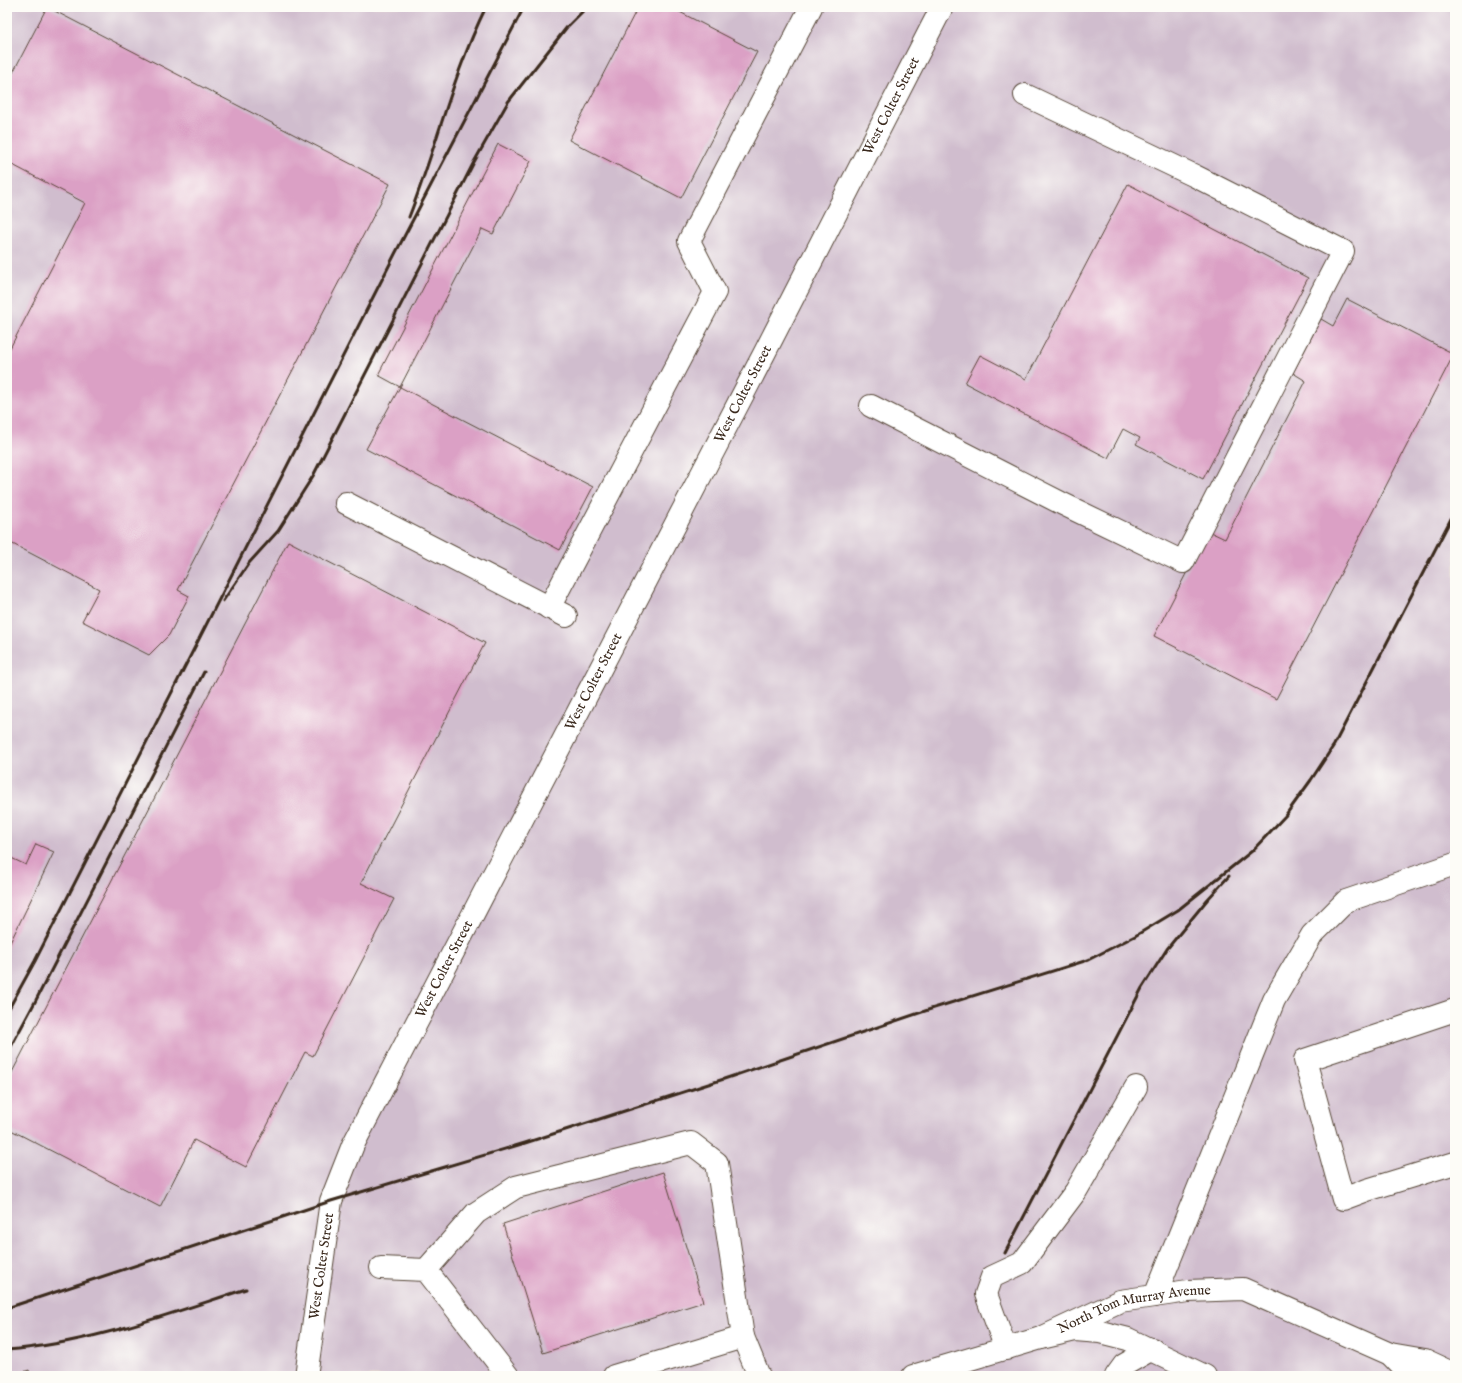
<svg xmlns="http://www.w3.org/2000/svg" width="1462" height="1383" font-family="'IM FELL English',serif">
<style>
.industrial{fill:#d0bdce}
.building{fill:#dba0c5}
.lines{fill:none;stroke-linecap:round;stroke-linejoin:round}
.minor-casing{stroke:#564637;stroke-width:24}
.minor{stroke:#fff;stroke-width:22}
.rail{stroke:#3b2a1e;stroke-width:3}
.labels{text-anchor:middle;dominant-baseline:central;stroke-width:3;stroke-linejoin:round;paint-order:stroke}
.street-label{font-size:14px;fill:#3b2a1e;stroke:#fdfcf7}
</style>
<rect width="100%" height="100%" fill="#fdfcf7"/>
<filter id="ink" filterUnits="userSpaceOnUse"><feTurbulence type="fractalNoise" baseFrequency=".025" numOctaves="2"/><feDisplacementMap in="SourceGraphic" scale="8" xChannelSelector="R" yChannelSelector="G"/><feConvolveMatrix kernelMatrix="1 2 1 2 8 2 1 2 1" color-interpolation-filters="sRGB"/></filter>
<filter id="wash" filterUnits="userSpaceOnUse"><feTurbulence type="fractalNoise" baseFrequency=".012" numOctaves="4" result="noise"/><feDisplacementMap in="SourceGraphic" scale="16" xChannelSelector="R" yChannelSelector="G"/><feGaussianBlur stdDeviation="0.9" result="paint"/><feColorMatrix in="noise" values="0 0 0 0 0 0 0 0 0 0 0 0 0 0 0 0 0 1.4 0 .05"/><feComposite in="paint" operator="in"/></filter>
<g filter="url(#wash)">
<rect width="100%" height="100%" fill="#ede3c4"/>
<!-- industrial -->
<path class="industrial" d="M7,7H1455V1376H7Z"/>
<g id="blocks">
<!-- building -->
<path class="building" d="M47,7L390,184L178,590L189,596L169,635L149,655L82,621L99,589L7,541V354L85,203L7,162V84Z
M638,7H670L757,52L681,198L569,140Z
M498,144L531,161L493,234L482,229L400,387L378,375Z
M1128,184L1308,278L1203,479L1136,444L1140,438L1123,429L1108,458L965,383L980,355L1026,379Z
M1347,299L1454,354L1276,699L1154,636L1208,531L1225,539L1306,381L1293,373L1321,319L1333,326Z
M400,387L593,487L560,550L366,449Z
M288,541L485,643L361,883L394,899L313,1056L305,1052L246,1167L194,1140L160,1207L7,1128V1082Z
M36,844L54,852L7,949V856L26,865Z
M663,1172L703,1302L543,1353L503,1224Z
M29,1370L30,1376H11Z"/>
</g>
</g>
<g filter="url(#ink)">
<use href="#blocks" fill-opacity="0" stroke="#564637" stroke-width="1"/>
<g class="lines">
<defs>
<g id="minor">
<path d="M871,406L1063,504L1183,562L1343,251L1195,176L1025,95"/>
<path d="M346,503L566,616"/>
<path d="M549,608L715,292L689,241L811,7"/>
<path d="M1455,1010L1305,1060L1343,1199L1367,1190L1455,1163"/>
<path d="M381,1268L426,1270L508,1376"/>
<path d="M426,1270L476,1213L516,1187L691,1143L717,1163L743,1337"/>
<path d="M1155,1296L1274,1000L1312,935L1346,901L1455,864"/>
<path id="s1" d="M1041,1338L1120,1301L1188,1291L1243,1289L1390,1354L1425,1360L1455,1374"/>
<path d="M1006,1349L986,1294L992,1277L1022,1263L1076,1191L1136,1087"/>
<path d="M1390,1354L1411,1376"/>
<path id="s2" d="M306,1376L331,1201L353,1145L765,352L942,7"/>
<path d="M614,1376L743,1337L759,1376"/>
<path d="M913,1376L1041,1338L1075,1330L1100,1332L1128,1339L1205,1376"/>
<path d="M1116,1376L1124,1365L1152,1349"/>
</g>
</defs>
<!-- minor casing -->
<use href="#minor" class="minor-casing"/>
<!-- minor -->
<use href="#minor" class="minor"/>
<!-- rail -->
<path class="rail" d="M409,217C436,148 453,74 486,7
M223,601L249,563L278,531L313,476L474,162L508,102L567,27L587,7
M7,1012L35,961L395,254L524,7
M7,1054L36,1000L204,672
M1005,1253L1142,988L1167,949L1207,900L1229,876
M7,1308L331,1201L525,1143L724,1079L931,1009L1088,960L1135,936L1178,910L1252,851L1285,816L1311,780L1334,745L1455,511
M7,1350C89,1344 168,1314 246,1289"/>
</g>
</g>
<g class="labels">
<!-- street labels -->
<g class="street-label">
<text stroke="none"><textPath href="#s2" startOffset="1407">West Colter Street</textPath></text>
<text stroke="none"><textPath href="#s2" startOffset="1083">West Colter Street</textPath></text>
<text stroke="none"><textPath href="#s2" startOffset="759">West Colter Street</textPath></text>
<text stroke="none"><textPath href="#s2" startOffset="435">West Colter Street</textPath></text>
<text stroke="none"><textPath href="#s2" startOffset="111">West Colter Street</textPath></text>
<text stroke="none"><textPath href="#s1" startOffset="99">North Tom Murray Avenue</textPath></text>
</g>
</g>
<!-- margin -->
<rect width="1462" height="1383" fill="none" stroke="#fdfcf7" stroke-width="24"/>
</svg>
